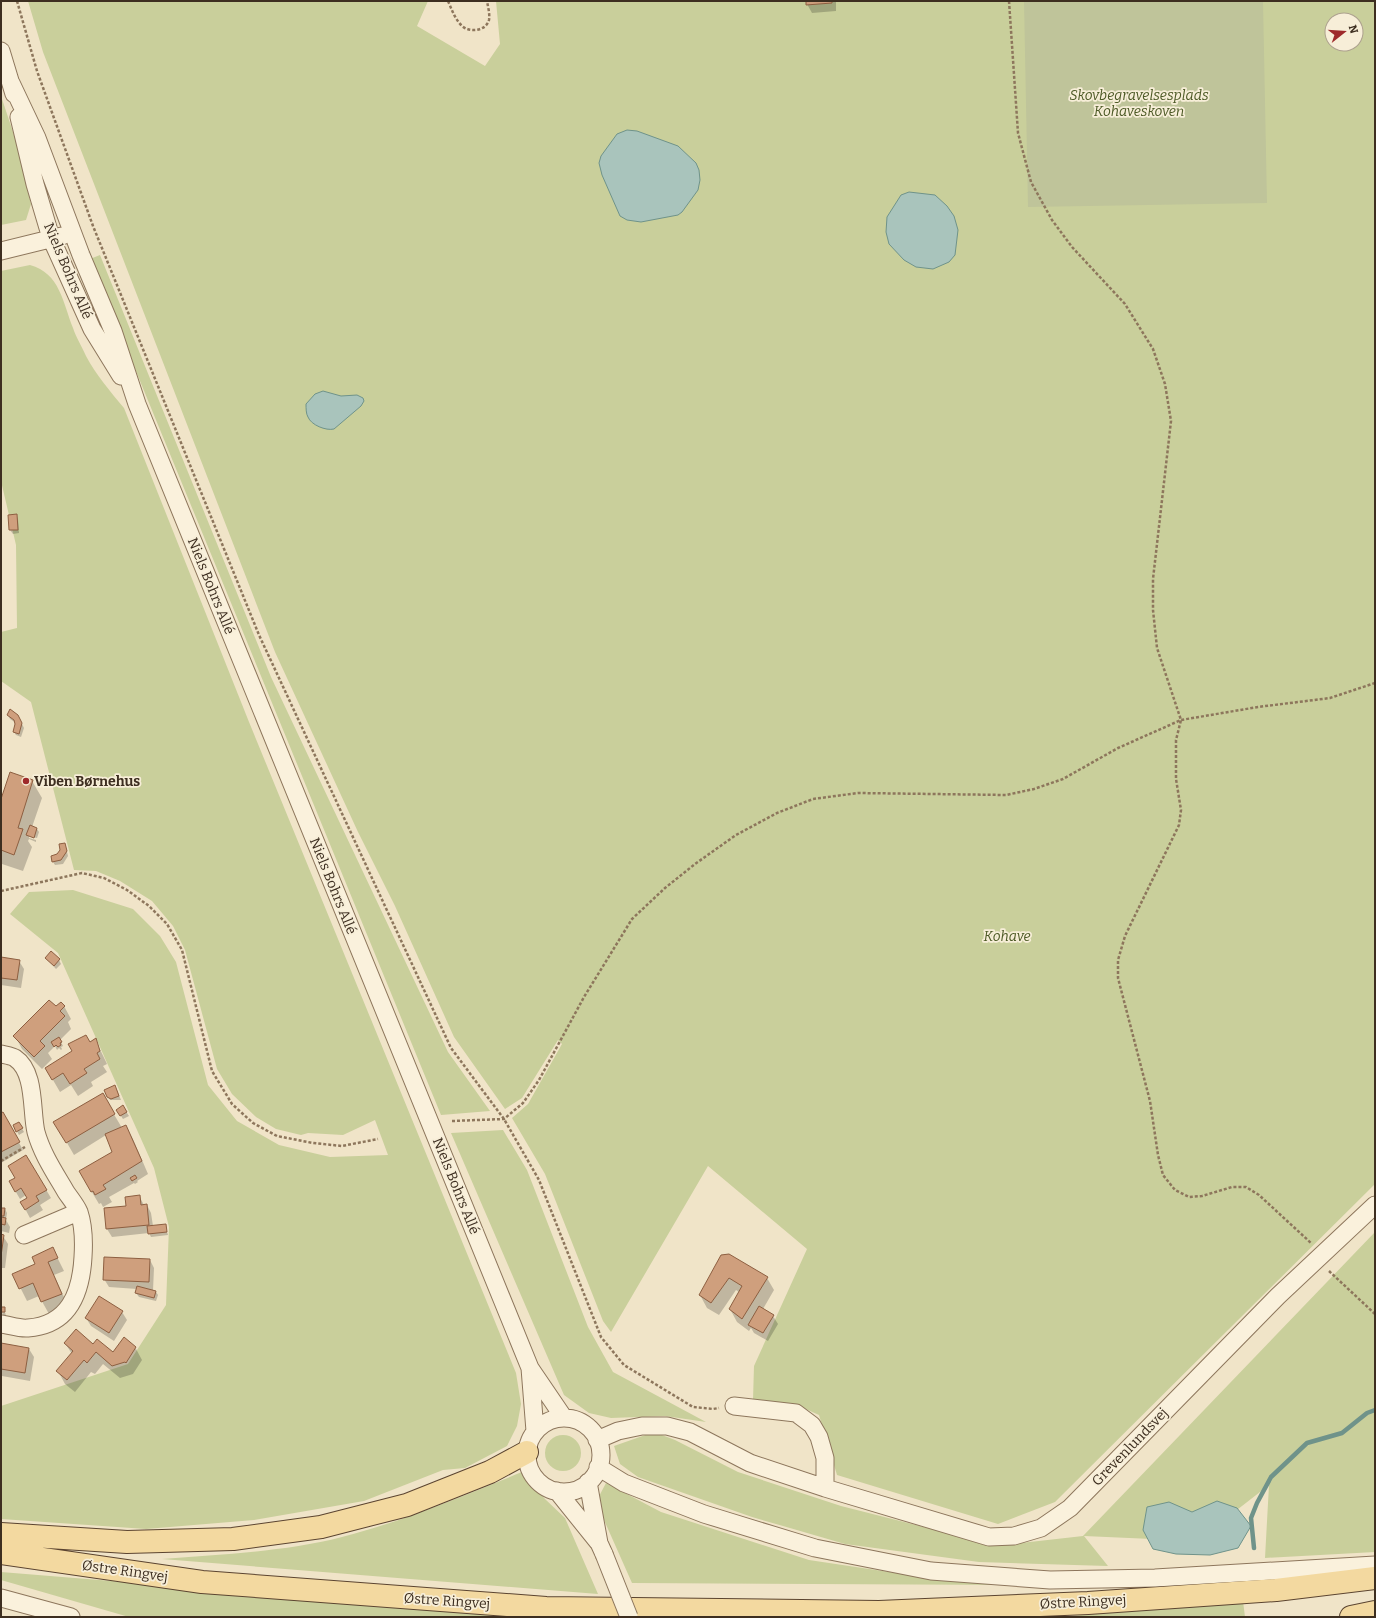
<svg xmlns="http://www.w3.org/2000/svg" width="1376" height="1618" font-family="Bitter,serif">
<style>
.green{fill:#c9cf9b;fill-rule:evenodd}
.cemetery{fill:#bfc49a}
.water{fill:#a9c4bc;stroke:#6f938a}
.shadow{fill:#0003}
.lines{fill:none;stroke-linecap:round;stroke-linejoin:round}
.stream{stroke:#6f938a;stroke-width:4.5}
.building{fill:#cf9f7d;stroke:#8d5f41}
.minor-casing{stroke:#8d765c;stroke-width:19}
.major-casing{stroke:#5b4430;stroke-width:24}
.path{stroke:#8d765c;stroke-width:2.5;stroke-dasharray:3 2;stroke-linecap:butt}
.minor{stroke:#faf1dc;stroke-width:17}
.major{stroke:#f3d9a0;stroke-width:22}
.minor-bridge-casing{stroke:#8d765c;stroke-width:19;stroke-linecap:butt}
.minor-bridge{stroke:#faf1dc;stroke-width:17}
.poi-dot{fill:#9e2a2b;stroke:#f7eed8;stroke-width:1.5}
.labels{text-anchor:middle;dominant-baseline:central;stroke-width:3.5;stroke-linejoin:round;paint-order:stroke}
.park-label{font-size:14px;font-style:italic;fill:#4d5a26;stroke:#f7eed8}
.street-label{font-size:14px;fill:#3d2e20;stroke:#f7eed8}
.poi-label{font-size:14px;font-weight:bold;fill:#3d2e20;stroke:#f7eed8;text-anchor:start}
</style>
<rect width="100%" height="100%" fill="#f0e4c8"/>
<!-- green -->
<path class="green" d="M28,1H428L417,26L485,66L500,44L496,1H1375V1184L1055,1502L998,1524L837,1475L819,1415L799,1406L753,1400L754,1366L807,1249L708,1166L611,1332L603,1321L545,1174L512,1118L528,1104L562,1044L558,1040L522,1098L505,1109L454,1037L395,906L358,832L275,652L43,52ZM1332,20H1356V44H1332Z
M1,96L15,138L31,204L26,220L1,225Z
M100,255L271,677L448,1052L490,1111L441,1115L90,259Z
M30,265C60,273 63,303 73,328C76,337 82,347 86,356C96,375 110,391 124,408L249,722L516,1373L521,1404L517,1426L507,1446L465,1468L443,1470L364,1501L254,1520L146,1529L1,1519V1406L128,1364L166,1305L169,1227L154,1168L58,953L10,914L29,892L73,890L133,909L160,936L176,962L208,1085L237,1121L279,1145L330,1157L388,1155L375,1120L343,1135L308,1133L301,1135L276,1129L256,1117L232,1094L217,1069L185,950L173,926L152,901L120,881L96,871L74,870L31,702L1,681V632L17,628L16,545L1,481V271Z
M503,1130L527,1170L588,1327L613,1372L706,1422L665,1416L611,1418L589,1413L564,1395L451,1133Z
M1375,1232V1552L1265,1558L1269,1485L1197,1541L1084,1536L1108,1566L979,1562L845,1544L752,1517L638,1477L620,1464L614,1446L654,1432L675,1440L738,1472L841,1506L983,1542L1021,1543L1083,1536Z
M545 1453a18 18 0 1 1 36 0a18 18 0 1 1-36 0Z
M522,1472L545,1499L565,1518L598,1594L162,1559C222,1554 284,1552 342,1537C404,1521 463,1496 522,1472Z
M606,1483L661,1512L809,1560L896,1573L1030,1585L632,1583L596,1502Z
M1,1572L555,1617H129L1,1580Z
M1243,1601L1245,1617H1058Z"/>
<!-- cemetery -->
<path class="cemetery" d="M1024,1H1263L1267,203L1028,207Z"/>
<!-- water -->
<path class="water" d="M627,130L637,131L678,146L696,163L699,170L700,180L698,190L682,212L678,215L641,222L627,220L620,216L602,175L599,163L601,156L617,134Z
M909,192L935,195L947,206L954,216L958,230L955,255L949,262L933,269L916,267L904,260L889,244L886,232L887,217L901,195Z
M323,391L341,396L357,395L363,398L364,401L361,406L334,429C326,431 311,425 308,417C306,414 306,408 306,404L315,394Z
M1217,1501L1237,1508L1251,1526L1238,1548L1210,1555L1176,1554L1153,1549L1143,1530L1147,1507L1169,1502L1192,1512Z"/>
<!-- shadow -->
<path class="shadow" d="M807,1H836V11L812,13L807,4Z
M16,515L18,519L19,533L13,534L10,530Z
M8,715L20,720L24,728L21,737L16,735L14,732L16,723L10,719Z
M11,774L32,781L42,798L32,827L37,829L39,832L37,838L29,836V838L36,840V842L29,839L28,841L32,847L23,871L2,864L1,867V799Z
M65,844L68,856L63,864L55,865L53,862Z
M1,958L19,961L24,969L21,988L1,985Z
M46,958L59,960L61,964L56,969Z
M64,1006L71,1019L68,1022L71,1029L60,1040L63,1046L61,1047L62,1049L61,1050L59,1048L57,1050L55,1046L48,1053L52,1059L42,1069L22,1049L15,1036L56,1008Z
M95,1039L107,1064L103,1066L107,1072L91,1082L93,1086L78,1096L71,1085L60,1092L46,1068Z
M105,1090H117L121,1100H110Z
M102,1094L122,1128L126,1126L133,1139L148,1174L137,1181L138,1182L135,1184L134,1183L109,1197L112,1202L103,1207L101,1203L99,1204L80,1172L113,1152L106,1135L74,1155L55,1122Z
M123,1107L129,1116L123,1119L117,1110Z
M3,1114L23,1150L1,1163V1115Z
M19,1123L24,1132L19,1135L14,1126Z
M26,1156L51,1198L40,1205L43,1210L30,1218L22,1203L28,1199L26,1195L20,1199L10,1182L16,1178Z
M139,1196L144,1205H147L151,1213L153,1226L165,1225L168,1235L151,1237L149,1233L112,1237L107,1229L127,1207Z
M1,1209H5L7,1213L6,1220L10,1227L9,1233L1,1231Z
M1,1235L3,1236L8,1244L5,1268H1Z
M53,1249L64,1271L54,1275L68,1306L49,1314L39,1296L27,1301L14,1275L37,1265Z
M722,1256L767,1278L774,1290L763,1309L773,1316L778,1324L768,1341L754,1333L751,1328L749,1331L737,1322L730,1309L739,1292L736,1290L719,1315L707,1308L700,1295Z
M150,1260L154,1268L153,1291L156,1292L158,1295L156,1301L139,1297L136,1293L137,1289L109,1287L104,1279Z
M1,1308H4L6,1316H3Z
M122,1312L127,1320L114,1341L91,1326L86,1318Z
M65,1343L94,1345L113,1353L135,1347L142,1360L133,1374L120,1378L103,1364L95,1374L91,1372L75,1392L65,1384L58,1371L72,1354Z
M1,1349H29L34,1357L30,1381L2,1376L1,1374Z"/>
<g class="lines">
<!-- stream -->
<path class="stream" d="M1254,1548L1251,1518L1257,1503L1271,1477L1307,1443L1342,1433L1367,1413L1375,1410"/>
</g>
<!-- building -->
<path class="building" d="M806,1H832V3L806,5Z
M17,514L18,530H9L8,515Z
M10,709L18,715L22,723L19,734L13,732L15,724L14,720L7,715Z
M10,772L33,780L18,828L23,829L14,855L1,850V799Z
M30,825L37,828L34,838L26,835Z
M65,843L67,851L61,860L52,862L51,856L57,854L60,850L59,844Z
M51,951L60,959L54,966L45,958Z
M1,957L20,960L17,980L1,978Z
M49,1000L56,1006L61,1002L65,1006L60,1011L65,1016L40,1041L45,1046L34,1057L13,1036Z
M86,1035L90,1042L96,1038L100,1051L97,1053L100,1059L84,1069L87,1073L70,1084L63,1073L52,1080L45,1068L72,1051L68,1044Z
M59,1037L62,1042L60,1043L61,1045L58,1047L56,1045L54,1047L51,1042Z
M115,1085L119,1096L111,1099L107,1097L104,1090Z
M103,1093L115,1114L66,1143L53,1122Z
M123,1105L127,1112L120,1116L116,1110Z
M3,1112L20,1142L1,1152V1113Z
M19,1122L23,1128L16,1132L13,1125Z
M126,1125L142,1161L103,1185L106,1189L95,1195L93,1191L91,1192L79,1171L112,1152L105,1134Z
M26,1155L47,1190L36,1196L39,1201L25,1210L20,1202L27,1198L21,1188L15,1192L9,1181L15,1178L8,1166Z
M135,1175L137,1178L132,1181L130,1178Z
M140,1195L141,1205L147,1204L149,1225L106,1229L104,1208L126,1206L125,1197Z
M1,1208H5L4,1216H1Z
M1,1217L6,1218L5,1225L1,1224Z
M166,1224L167,1232L148,1234L147,1226Z
M1,1234L4,1235L1,1256Z
M53,1247L58,1258L48,1262L62,1294L41,1302L33,1283L19,1289L12,1274L35,1264L32,1257Z
M729,1254L768,1277L742,1319L729,1309L742,1286L729,1278L711,1303L699,1295L721,1255Z
M104,1257L150,1259L149,1282L103,1280Z
M137,1286L156,1291L154,1298L135,1293Z
M99,1296L123,1311L109,1333L85,1318Z
M759,1306L774,1315L763,1333L748,1325Z
M1,1307H5V1312H1Z
M76,1329L93,1344L97,1339L113,1352L124,1337L136,1347L126,1363L125,1362L112,1366L96,1352L87,1363L84,1360L67,1380L56,1371L73,1351L64,1343Z
M1,1343L29,1348L25,1373L1,1369Z"/>
<g class="lines">
<defs>
<path id="minor" d="M1,51L14,94
M11,83L37,138L81,255L113,331L137,404L530,1368L564,1418
M19,117L35,184L51,238L92,329L121,376
M1,251L62,236
M1,1054C5,1055 12,1056 15,1058C36,1072 31,1111 36,1132C42,1154 55,1173 66,1192C70,1198 76,1205 79,1212C84,1227 84,1242 83,1257C81,1293 69,1325 28,1328C20,1329 9,1325 1,1324
M24,1235L78,1212
M530,1368L535,1431
M734,1406L796,1413L812,1425L819,1437L825,1458V1488
M527 1455a37 37 0 1 1 74 0a37 37 0 1 1-74 0Z
M597,1440L618,1431L642,1426H667L690,1432L750,1463L825,1488L989,1537L1014,1536L1041,1528L1070,1508L1278,1296L1375,1205
M598,1467L624,1483L704,1514L815,1548L931,1571L1050,1580L1155,1578L1375,1565
M588,1482L599,1543L604,1554
M557,1491L598,1542
M1,1598L71,1617"/>
<path id="major" d="M1,1534L127,1542L233,1539L321,1527L407,1505L490,1472L527,1452
M1,1553L202,1582L546,1608L879,1612L1088,1603L1276,1590L1375,1578
M1351,1617L1375,1612"/>
</defs>
<!-- minor casing -->
<use href="#minor" class="minor-casing"/>
<!-- major casing -->
<use href="#major" class="major-casing"/>
<!-- path -->
<path class="path" d="M17,1L37,71L93,226L259,635L451,1048L504,1119L539,1180L601,1337L624,1365L693,1407L713,1409L719,1408
M448,1C452,10 455,19 462,26C470,33 486,31 489,20C490,14 488,7 487,1
M1009,1L1018,133L1031,182L1052,220L1072,247L1125,304L1153,349L1165,384L1171,421L1153,579V610L1157,648L1181,720L1176,740V779L1181,810L1179,825L1125,936L1118,960V978L1150,1101L1158,1155L1163,1175L1175,1190L1189,1197L1202,1196L1232,1187H1246L1259,1195L1311,1243
M1,891L82,873L104,878L127,890L149,906L167,924L182,950L212,1071L232,1104L253,1123L277,1136L313,1143L342,1146L378,1139
M452,1121L504,1119L523,1103L539,1080L584,997L632,919L665,888L695,864L736,835L777,813L813,799L858,793L1006,795L1034,789L1063,779L1118,748L1181,720L1258,707L1330,698L1375,683
M1,1161L25,1147
M1329,1271L1375,1314"/>
<!-- minor -->
<use href="#minor" class="minor"/>
<!-- major -->
<use href="#major" class="major"/>
<defs>
<path id="minor-bridge" d="M604,1554L629,1617"/>
</defs>
<!-- minor-bridge casing -->
<use href="#minor-bridge" class="minor-bridge-casing"/>
<!-- minor-bridge -->
<use href="#minor-bridge" class="minor-bridge"/>
</g>
<!-- markers -->
<circle class="poi-dot" cx="26" cy="781" r="4"/>
<g class="labels">
<!-- park labels -->
<g class="park-label">
<text x="1139" y="95">Skovbegravelsesplads<tspan x="1139" dy="16">Kohaveskoven</tspan></text>
<text x="1007" y="936">Kohave</text>
</g>
<!-- street labels -->
<g class="street-label">
<text transform="translate(68 271) rotate(67)">Niels Bohrs Allé</text>
<text transform="translate(211 586) rotate(68)">Niels Bohrs Allé</text>
<text transform="translate(333 886) rotate(68)">Niels Bohrs Allé</text>
<text transform="translate(456 1186) rotate(68)">Niels Bohrs Allé</text>
<text transform="translate(1130 1447) rotate(-46)">Grevenlundsvej</text>
<text transform="translate(125 1571) rotate(8)">Østre Ringvej</text>
<text transform="translate(447 1601) rotate(4)">Østre Ringvej</text>
<text transform="translate(1083 1602) rotate(-3)">Østre Ringvej</text>
</g>
<!-- poi labels -->
<g class="poi-label">
<text x="34" y="781">Viben Børnehus</text>
</g>
</g>
<!-- border -->
<rect width="1376" height="1618" fill="none" stroke="#3d2e20" stroke-width="4"/>
<!-- north arrow -->
<g transform="translate(1344 32) rotate(73)"><circle r="19" fill="#f7eed8" stroke="#ada18e"/>
<path d="M0-3L7 15L0 10L-7 15Z" fill="#9e2a2b"/>
<text y="-6" font-size="11" font-weight="bold" text-anchor="middle" fill="#3d2e20">N</text>
</g>
</svg>
